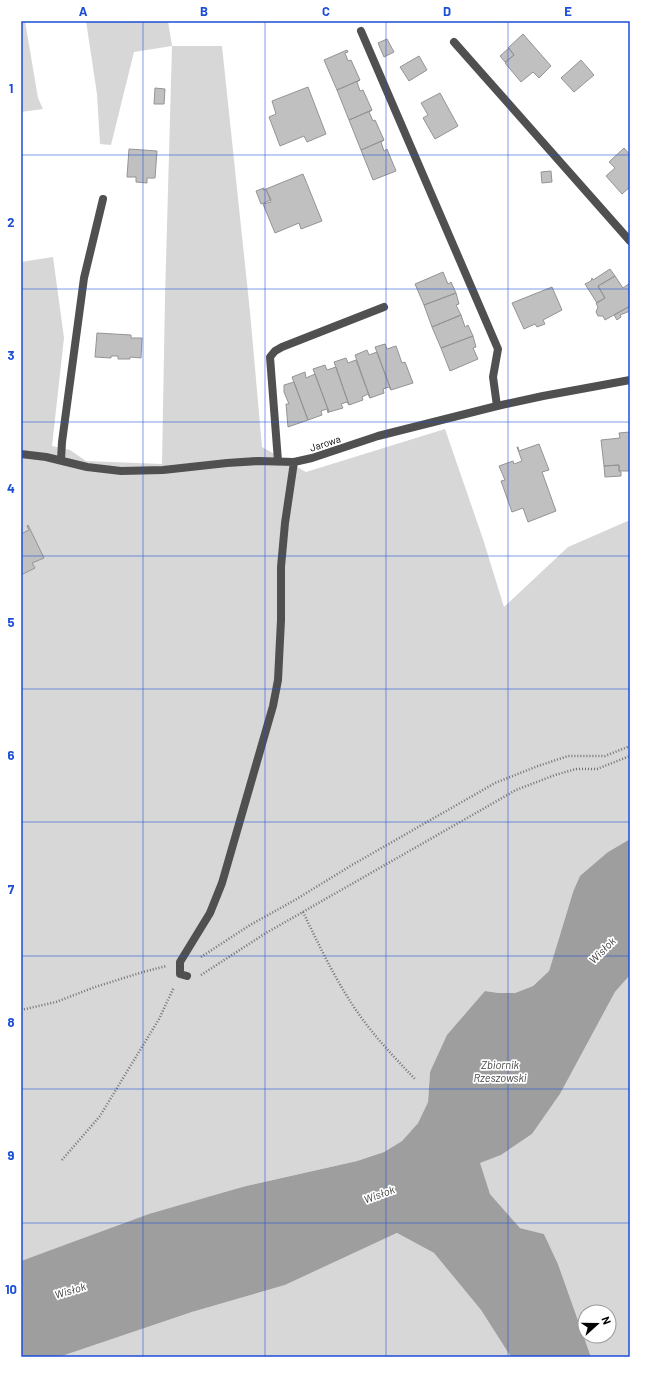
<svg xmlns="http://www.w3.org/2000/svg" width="651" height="1378" font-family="Barlow,sans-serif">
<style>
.green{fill:#d7d7d7;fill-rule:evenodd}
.water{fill:#9e9e9e}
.building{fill:#c0c0c0;stroke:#949494}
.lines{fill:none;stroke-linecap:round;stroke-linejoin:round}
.path{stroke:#727272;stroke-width:2.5;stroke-dasharray:1 2;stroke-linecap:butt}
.service{stroke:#505050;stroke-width:8}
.minor{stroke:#505050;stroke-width:8}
.grid{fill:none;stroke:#1d4ed8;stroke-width:1;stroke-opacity:0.55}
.labels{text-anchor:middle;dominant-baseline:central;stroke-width:3.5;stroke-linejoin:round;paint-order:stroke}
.street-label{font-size:10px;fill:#000;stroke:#fff}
.water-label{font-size:11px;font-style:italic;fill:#3f3f3f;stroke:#fff}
.neatline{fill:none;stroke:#1d4ed8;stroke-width:1.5}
.grid-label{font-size:13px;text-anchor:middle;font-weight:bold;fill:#1d4ed8}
</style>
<rect width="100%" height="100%" fill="#fff"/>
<!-- green -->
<path class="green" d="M21,21H25L38,98L43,109L21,112Z
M86,21H168L172,46H222L250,312L262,447L306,472L445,429L483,539L504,607L568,547L630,520V839L608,852L573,892L549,971L533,986L515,993H499L485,991L430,1072L428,1102L418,1123L402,1141L384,1152L357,1161L246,1186L120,1226L21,1261V262L53,257L64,338L52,446L70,450L86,461L162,464L165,298L172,46L134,52L111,145L100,144L97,94Z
M630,975V1357H591L558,1264L544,1234L520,1228L490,1194L479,1163L501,1155L532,1134L560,1094L615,992ZM585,1312H609V1336H585Z
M397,1233L434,1253L481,1310L511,1357H59L192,1312L285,1285Z"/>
<!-- water -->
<path class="water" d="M630,839V975L615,992L560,1094L532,1134L501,1155L480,1163L490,1194L520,1228L544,1234L558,1264L591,1357H511L481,1310L434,1253L397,1233L285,1285L192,1312L59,1357H21V1261L149,1214L246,1186L357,1161L384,1152L402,1141L418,1123L428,1102L430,1072L447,1035L485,991L499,993H515L533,986L549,971L573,892L580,876L608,852Z"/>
<!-- building -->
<path class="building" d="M523,34L551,66L539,78L533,72L521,82L505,63L514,55L508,48Z
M387,39L394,52L384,57L378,43Z
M509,48L514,55L505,62L500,56Z
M347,50L348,52L345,53L348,61L351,60L360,80L337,90L324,60Z
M419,56L427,70L409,81L400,67Z
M581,60L594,75L574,92L561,78Z
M360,80L357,82L360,91L363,90L372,110L349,120L337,90Z
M308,87L326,134L307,142L304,136L280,146L269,117L276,114L272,101Z
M155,88L165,89L164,104H154Z
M440,93L458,126L435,139L423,118L428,115L421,103Z
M372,110L369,112L373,121L375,120L384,140L361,150L349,120Z
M384,140L381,142L384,151L387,149L396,171L373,180L361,150Z
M624,148L630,155V187L622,194L606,176L615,168L609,162Z
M129,149L157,151L155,178H147V183L136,182V177H127Z
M551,171L552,182L542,183L541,172Z
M303,174L322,221L301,229L299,223L275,233L263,204L271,202L266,189Z
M264,188L263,190L266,189L271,200L261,204L256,191Z
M610,269L615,276L598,286L605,298L597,303L585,284L591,281L592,278L593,280Z
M443,272L448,284L451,282L456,293L424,305L415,284Z
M615,276L623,288L630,283V306L605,320L603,316H598L596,312L598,307L596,303L605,298L598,286Z
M552,287L562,310L543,320L545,324L537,327L535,324L524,329L512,303Z
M456,293L459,304L456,305L461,315L432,327L424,305Z
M630,306V311L620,315L621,317L617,320L614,315Z
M461,315L465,327L468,325L473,336L441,348L432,327Z
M97,333L131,335V338H142L141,358L130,357V359H118V356H111V358L95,357Z
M473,336L476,347L473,348L478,359L450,371L441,348Z
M385,344L387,349L396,346L402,363L405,362L413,383L391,390L375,347Z
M367,350L369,355L377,352L391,390L389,387L383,389L384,393L370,398L355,355Z
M346,358L348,363L356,360L370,398L368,394L362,397L363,400L349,405L334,362Z
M325,365L327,370L336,367L349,405L347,402L341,404L343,408L329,412L313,369Z
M305,372L306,378L315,374L329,412L328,413L327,409L321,411L322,415L308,420L292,377Z
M294,382L308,420L288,427L286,404H289L284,392V385Z
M630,432V471H619V465L604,466L601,440L620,438L619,433Z
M539,444L549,470L542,472L556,511L528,522L523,508L512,512L501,481L505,480L499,466L513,461L514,464L522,461L517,447H518L519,451Z
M619,465V471L621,472V476L605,477L604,466Z
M28,525L44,558L32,563L35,568L21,575V534L29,530L27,526Z"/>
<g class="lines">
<!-- path -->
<path class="path" d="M303,912C318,943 333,975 352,1004C370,1032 393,1056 415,1079
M201,957L250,925L295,900L352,865L495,783L538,766L568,756H605L630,746
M201,975L266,933L516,790L555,775L576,769H597L630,756
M21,1010L56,1002L95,987L143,972L166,966
M62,1160L100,1116L159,1019L174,987"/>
<!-- service -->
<path class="service" d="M361,31L498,349L493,377L497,406
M454,42L630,241
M61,460L62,442L84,278L103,199
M278,461L270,357L275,351L282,347L384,307"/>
<!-- minor -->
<path class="minor" d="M21,454L46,457L87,467L121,471L163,470L227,463L258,461L294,462L312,458L378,436L497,406L543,396L630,380
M187,976L180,974V962L210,913L222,883L273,706L278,680L281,620V567L285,523L294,462"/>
</g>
<!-- grid -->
<path class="grid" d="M143,21V1357M265,21V1357M386,21V1357M508,21V1357M21,155H630M21,289H630M21,422H630M21,556H630M21,689H630M21,822H630M21,956H630M21,1089H630M21,1223H630"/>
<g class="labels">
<!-- street labels -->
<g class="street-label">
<text transform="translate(325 443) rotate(-18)">Jarowa</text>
</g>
<!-- water labels -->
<g class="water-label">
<text transform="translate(602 950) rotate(-45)">Wisłok</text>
<text x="500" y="1064">Zbiornik<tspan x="500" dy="13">Rzeszowski</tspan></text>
<text transform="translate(379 1194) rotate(-20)">Wisłok</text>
<text transform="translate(70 1290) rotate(-17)">Wisłok</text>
</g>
</g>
<!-- border -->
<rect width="651" height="1378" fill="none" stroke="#ffffff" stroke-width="44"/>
<!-- north arrow -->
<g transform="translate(597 1324) rotate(69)"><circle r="19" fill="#ffffff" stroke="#999999"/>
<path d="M0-3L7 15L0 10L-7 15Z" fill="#000000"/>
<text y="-6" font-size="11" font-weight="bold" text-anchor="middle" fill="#000000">N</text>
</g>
<rect x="22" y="22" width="607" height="1334" class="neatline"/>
<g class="grid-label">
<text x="83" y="16">A</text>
<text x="204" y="16">B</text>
<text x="326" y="16">C</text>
<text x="447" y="16">D</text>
<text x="568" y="16">E</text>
<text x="11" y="93">1</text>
<text x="11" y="227">2</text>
<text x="11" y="360">3</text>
<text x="11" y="493">4</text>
<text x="11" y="627">5</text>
<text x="11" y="760">6</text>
<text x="11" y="894">7</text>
<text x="11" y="1027">8</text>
<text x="11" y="1160">9</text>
<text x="11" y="1294">10</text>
</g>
</svg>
